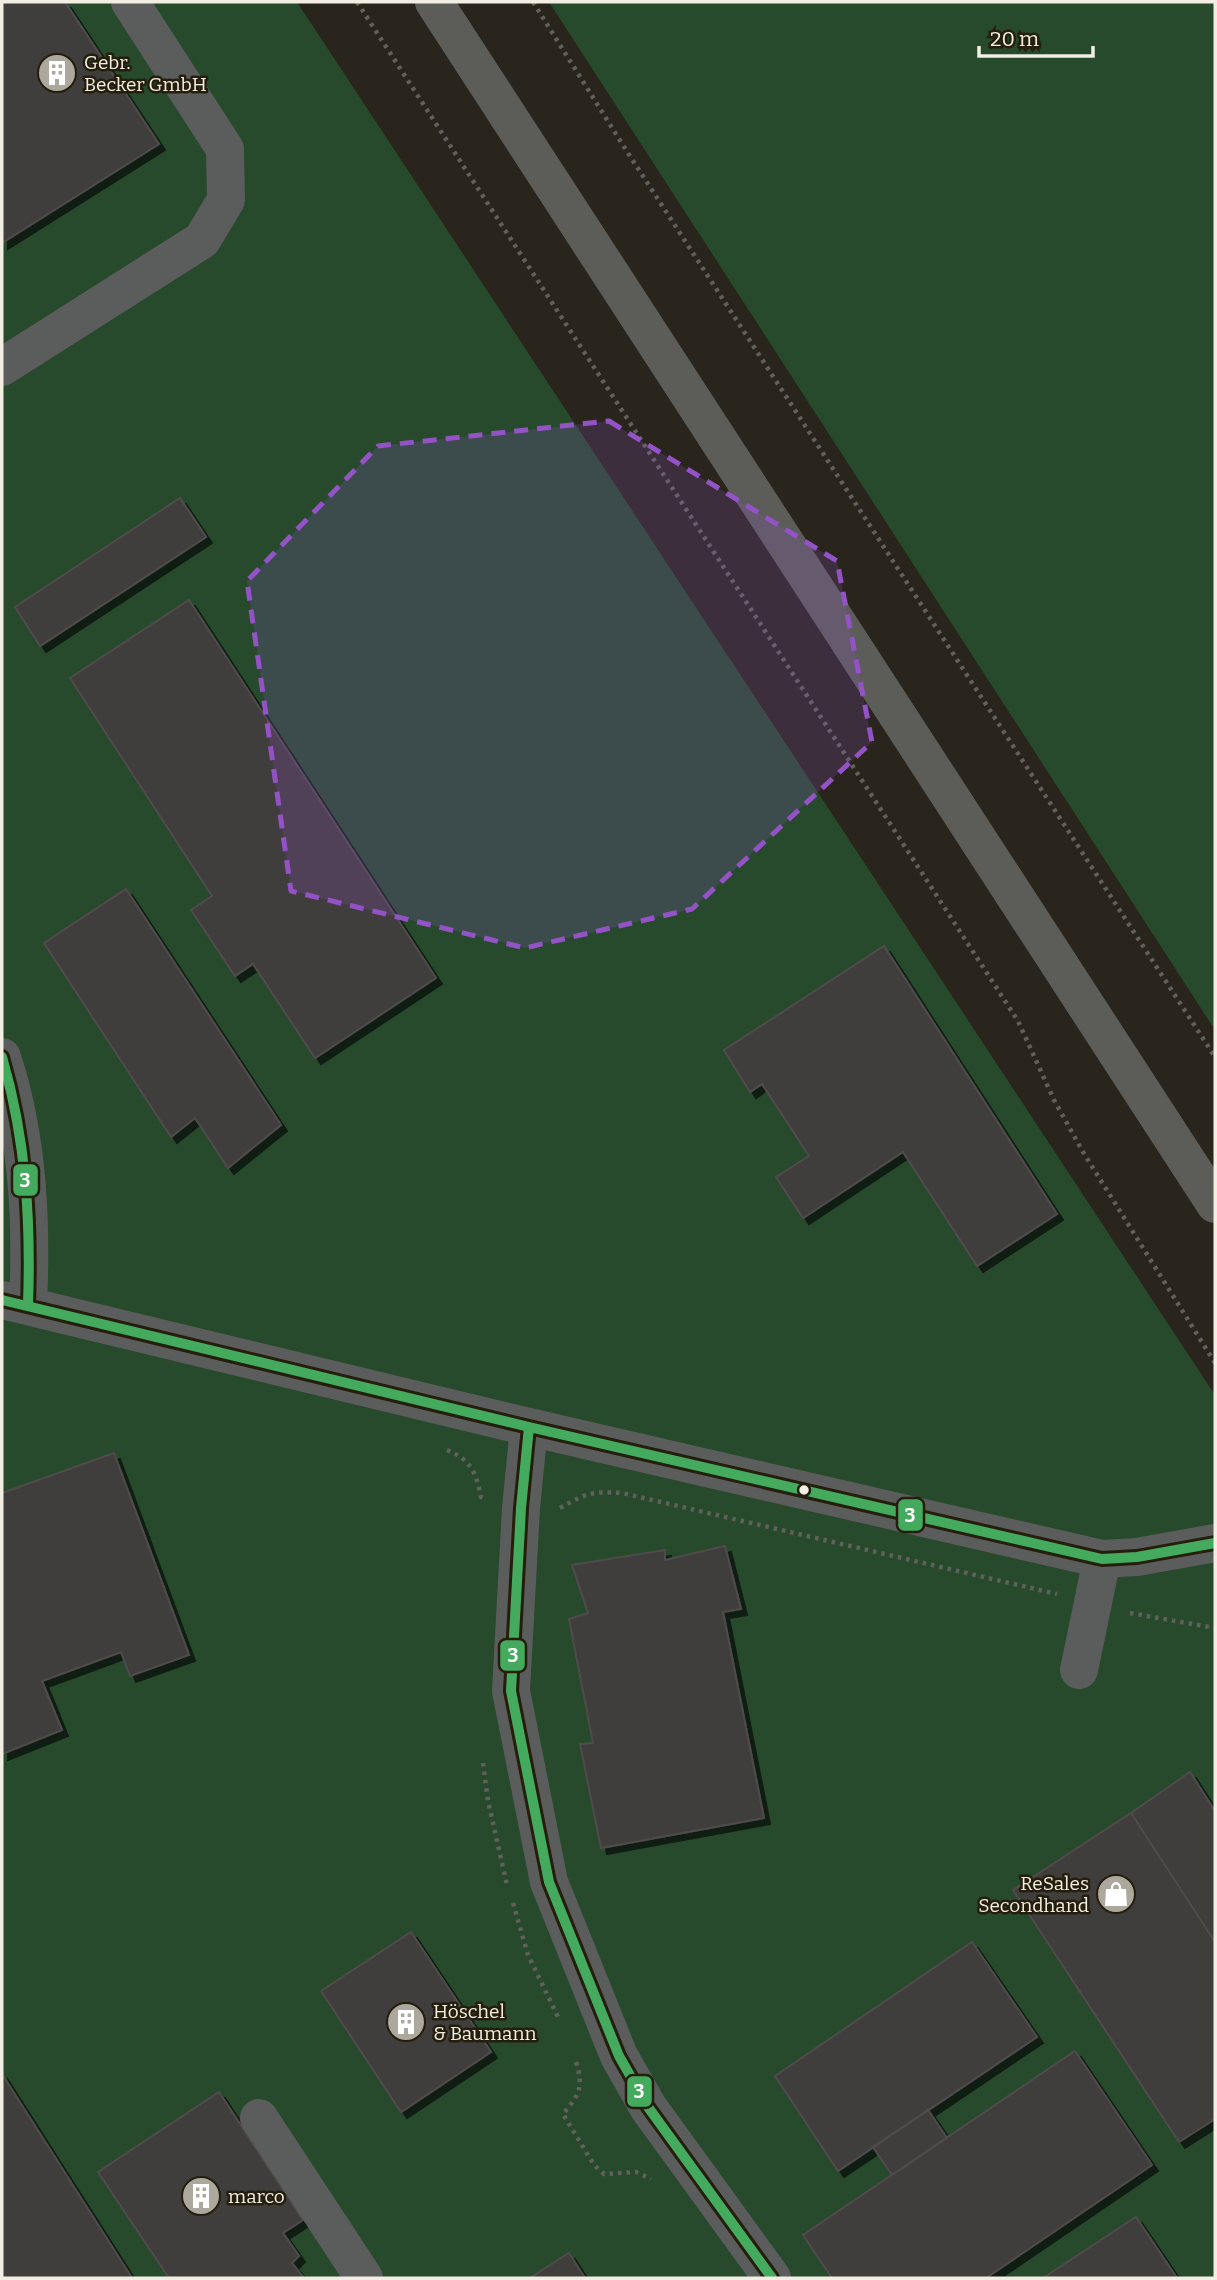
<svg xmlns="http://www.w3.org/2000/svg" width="1217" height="2280" font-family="Bitter,serif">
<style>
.green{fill:#27492c}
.building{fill:#413d3c;stroke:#504c4c;stroke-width:2;filter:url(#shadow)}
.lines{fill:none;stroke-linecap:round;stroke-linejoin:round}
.path{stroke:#60605d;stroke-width:4.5;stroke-dasharray:3.5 5;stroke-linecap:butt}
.minor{stroke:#5b5c5c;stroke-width:38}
.major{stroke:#5c5c59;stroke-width:38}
.bus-1-casing{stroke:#251e0d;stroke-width:16}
.bus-1{stroke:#44aa5e;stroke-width:10}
.marked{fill:#9353c6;fill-opacity:0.2;stroke:#9353c6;stroke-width:5;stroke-dasharray:14 9;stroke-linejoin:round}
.bus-dot{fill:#f2eee3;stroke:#251e0d;stroke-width:2.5}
.labels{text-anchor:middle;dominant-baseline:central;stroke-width:5;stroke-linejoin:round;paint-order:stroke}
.poi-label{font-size:19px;fill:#f2eee3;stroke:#251e0d;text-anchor:start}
.line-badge{stroke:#251e0d;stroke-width:2.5}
.badge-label{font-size:19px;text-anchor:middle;font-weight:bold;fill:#fff}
</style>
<defs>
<filter id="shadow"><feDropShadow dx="6" dy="6" stdDeviation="0" flood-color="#0009"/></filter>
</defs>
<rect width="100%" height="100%" fill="#29251c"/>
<!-- green -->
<path class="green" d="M2,2H297L1215,1395V2278H2Z
M549,2H1215V1030Z"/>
<!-- building -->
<path class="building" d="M2,2H65L159,144L2,243Z
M180,498L206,537L40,646L15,607Z
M189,600L436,978L315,1058L253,964L235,976L191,910L212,896L70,678Z
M126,889L281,1125L228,1168L195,1118L171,1137L44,943Z
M884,946L1057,1214L977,1266L903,1152L803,1218L776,1177L809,1156L762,1084L750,1092L724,1050Z
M114,1453L189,1655L130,1676L121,1652L42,1681L62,1730L2,1754V1493Z
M725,1546L741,1609L723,1612L764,1818L601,1848L580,1744L593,1743L569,1619L588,1613L572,1565L665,1550V1560Z
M1190,1772L1215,1811V1942L1131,1813Z
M1131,1813L1215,1942V2119L1179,2142L1013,1890Z
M411,1932L491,2052L401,2112L321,1991Z
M972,1942L1037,2037L838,2171L775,2076Z
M1075,2051L1152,2165L986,2278H832L803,2235Z
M2,2074L132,2278H2Z
M219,2092L303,2220L283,2233L299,2256L292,2263L304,2278H169L98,2172Z
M928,2110L947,2138L892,2175L873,2147Z
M1136,2217L1177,2278H1043Z
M569,2253L585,2278H530Z"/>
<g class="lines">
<!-- path -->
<path class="path" d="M357,2L1018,1021L1054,1100L1083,1152L1215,1363
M533,2L626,150L1215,1057
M447,1450C471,1460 476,1472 481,1497L483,1498
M560,1508C587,1493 591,1491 622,1493L1057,1594
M1130,1613L1215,1628
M483,1763L488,1801L507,1885
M513,1903L528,1955L560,2021
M576,2062C584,2087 579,2095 563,2114L594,2165L604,2174L636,2172L651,2179"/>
<!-- minor -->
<path class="minor" d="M2,367L202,240L226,200L225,149L130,2
M2,1057C28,1137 32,1221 28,1305
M2,1300L529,1427L1102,1559L1137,1557L1215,1543
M529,1427L521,1508L511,1691L549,1882L619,2056L648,2107L772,2278
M1079,1670L1102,1559
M259,2118L364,2278"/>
<!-- major -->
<path class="major" d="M434,2L1215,1204"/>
<defs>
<path id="bus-1" d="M2,1057C26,1139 31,1220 28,1305
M2,1300L529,1427L1102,1559L1137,1557L1215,1543
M529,1427L521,1508L511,1691L549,1882L619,2056L648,2107L772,2278"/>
</defs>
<!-- bus-1 casing -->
<use href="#bus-1" class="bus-1-casing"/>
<!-- bus-1 -->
<use href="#bus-1" class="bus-1"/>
</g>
<!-- marked area -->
<path class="marked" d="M609,421L837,561L872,742L692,909L525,948L291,891L247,581L378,446Z"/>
<!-- icons -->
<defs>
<symbol id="building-disc" viewBox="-11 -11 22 22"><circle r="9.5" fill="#aca89d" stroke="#251e0d"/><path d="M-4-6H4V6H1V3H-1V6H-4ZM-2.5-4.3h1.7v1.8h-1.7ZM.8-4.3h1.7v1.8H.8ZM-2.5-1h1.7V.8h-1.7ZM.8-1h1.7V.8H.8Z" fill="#fff"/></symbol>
<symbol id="shop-disc" viewBox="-11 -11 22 22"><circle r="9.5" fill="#aca89d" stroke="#251e0d"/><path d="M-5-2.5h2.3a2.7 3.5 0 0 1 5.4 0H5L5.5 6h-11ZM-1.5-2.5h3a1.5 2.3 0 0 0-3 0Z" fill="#fff"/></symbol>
</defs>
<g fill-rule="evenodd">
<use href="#building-disc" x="35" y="51" width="44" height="44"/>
<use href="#shop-disc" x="1094" y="1872" width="44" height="44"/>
<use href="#building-disc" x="384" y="2000" width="44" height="44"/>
<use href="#building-disc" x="179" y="2174" width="44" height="44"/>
</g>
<!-- markers -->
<circle class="bus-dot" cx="804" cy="1490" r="6"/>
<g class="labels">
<!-- poi labels -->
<g class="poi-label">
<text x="84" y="62">Gebr.<tspan x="84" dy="22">Becker GmbH</tspan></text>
<text x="1089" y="1883" text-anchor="end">ReSales<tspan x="1089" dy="22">Secondhand</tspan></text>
<text x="433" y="2011">Höschel<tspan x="433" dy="22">&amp; Baumann</tspan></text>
<text x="228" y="2196">marco</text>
</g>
</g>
<g class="line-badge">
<rect x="12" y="1163" width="27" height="34" rx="7" fill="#44aa5e"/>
<rect x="897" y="1498" width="27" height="34" rx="7" fill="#44aa5e"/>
<rect x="499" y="1639" width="27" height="33" rx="7" fill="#44aa5e"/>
<rect x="626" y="2075" width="27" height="33" rx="7" fill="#44aa5e"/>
</g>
<g class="badge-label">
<text x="25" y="1187">3</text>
<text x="910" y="1522">3</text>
<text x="513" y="1662">3</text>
<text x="639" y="2098">3</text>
</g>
<!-- border -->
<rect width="1217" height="2280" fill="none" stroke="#f2eee3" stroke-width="7"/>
<!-- scale -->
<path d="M979 46v10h114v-10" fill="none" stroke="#f2eee3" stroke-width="3.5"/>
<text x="990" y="46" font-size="21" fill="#f2eee3" stroke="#251e0d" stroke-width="5" paint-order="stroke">20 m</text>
</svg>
